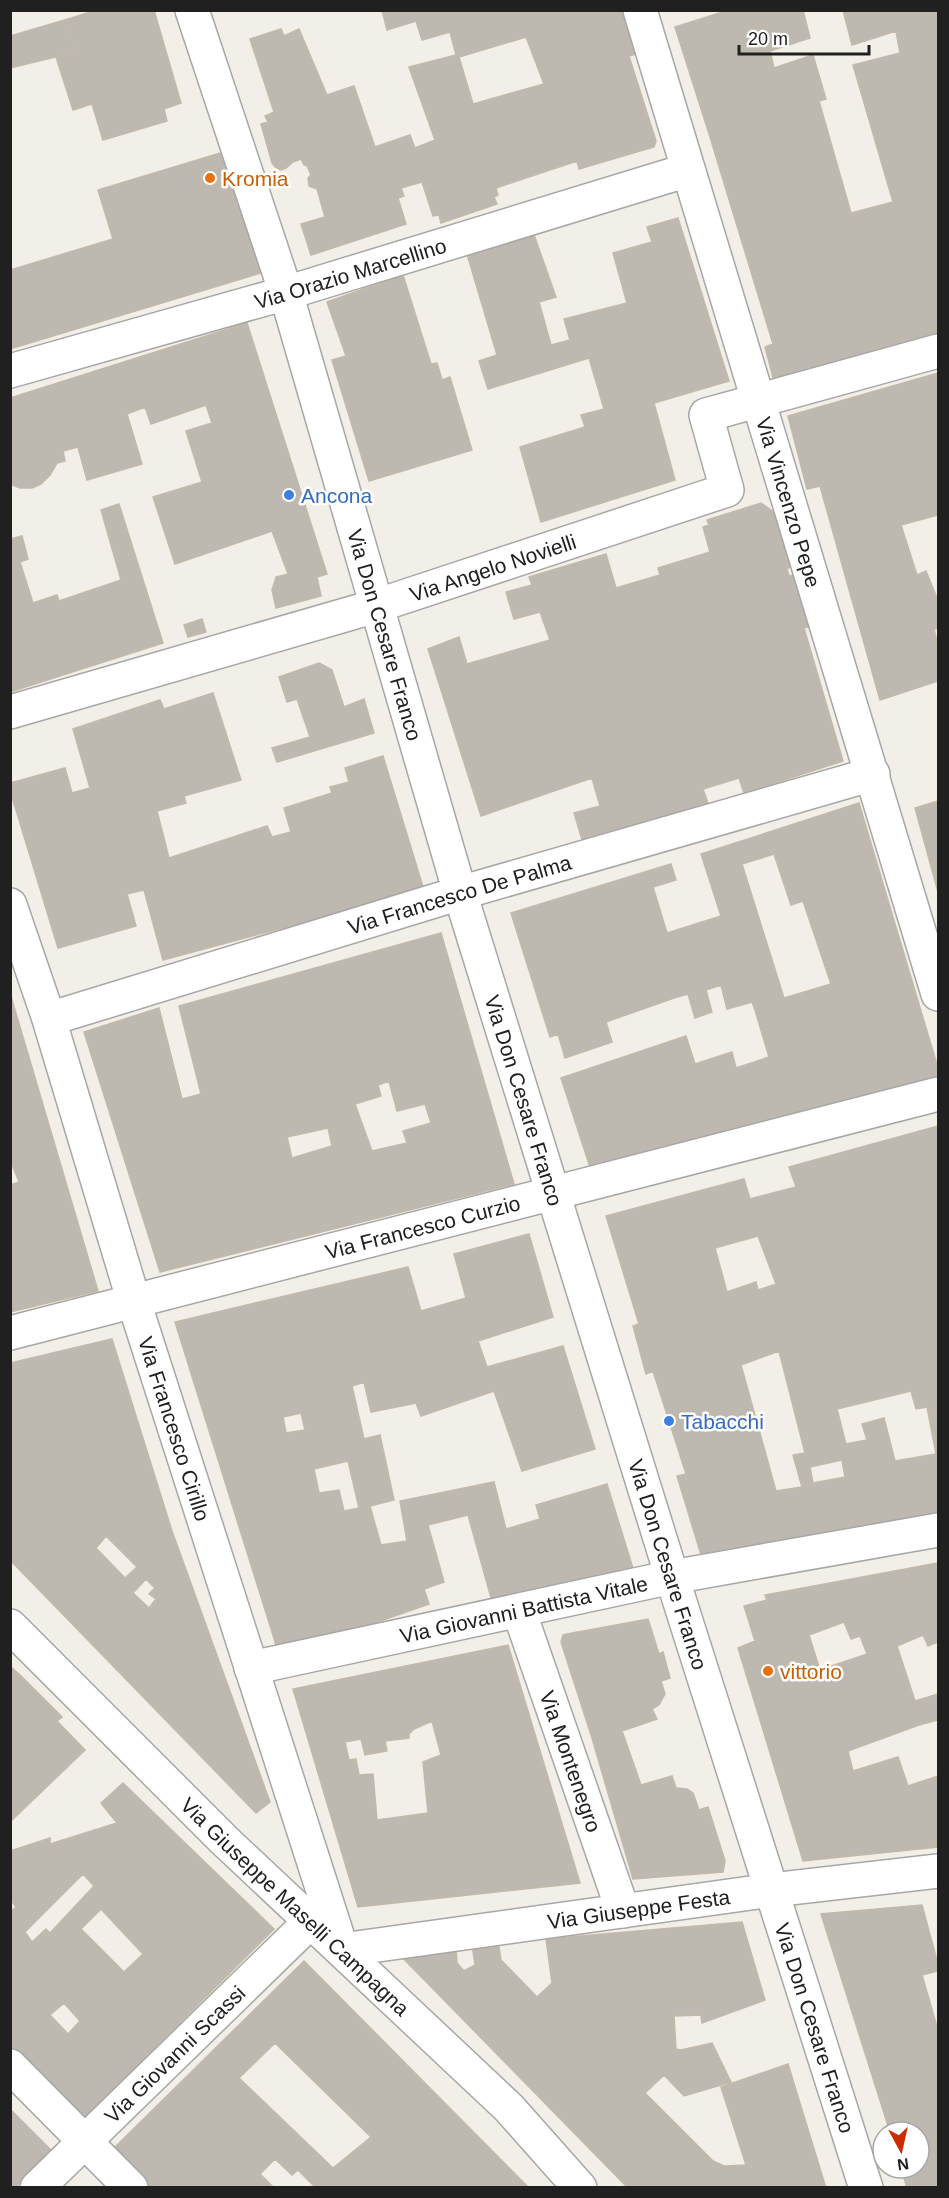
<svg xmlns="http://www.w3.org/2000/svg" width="949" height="2198" font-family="Helvetica,sans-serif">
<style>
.building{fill:#beb9b0;stroke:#c2b9a9;stroke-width:1.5;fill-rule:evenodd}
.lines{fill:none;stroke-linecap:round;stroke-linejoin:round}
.minor-casing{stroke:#a7a7a7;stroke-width:36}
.tertiary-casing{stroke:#a7a7a7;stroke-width:36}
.minor{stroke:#fff;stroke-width:33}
.tertiary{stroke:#fff;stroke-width:33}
.food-dot{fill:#e8710a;stroke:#fff;stroke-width:2}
.shop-dot{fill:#3f7fe0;stroke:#fff;stroke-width:2}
.labels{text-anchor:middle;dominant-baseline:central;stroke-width:5;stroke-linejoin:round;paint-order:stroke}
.food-label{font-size:21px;fill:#c56008;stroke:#fff;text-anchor:start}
.street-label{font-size:21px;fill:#202020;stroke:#fff}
.shop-label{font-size:21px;fill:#366cbe;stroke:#fff;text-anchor:start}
</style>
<rect width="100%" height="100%" fill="#f1efe7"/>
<!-- building -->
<path class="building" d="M97,10H154L181,103L164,109L167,121L103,140L92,104L73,110L56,57L76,52L68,19Z
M382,10H622L636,54L629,56L656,141L654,147L579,169L577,161L496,188L498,195L494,197L497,204L441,223L439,215L433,216L422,182L401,188L404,196L398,198L406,224L311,255L301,224L325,217L317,189L309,186L308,178L311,175L307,166L304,165L301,159L293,162L286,168L281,170L276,168L272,163L261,124L268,122L265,116L274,112L250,39L281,29L284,36L299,29L327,95L354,86L375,147L410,135L415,148L435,140L409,67L456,55L450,32L422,40L416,21L387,30ZM526,37L544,84L473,104L459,57Z
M729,10H803L810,38L770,51L774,68L813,55L826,99L819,101L851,213L893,202L853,65L900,53L896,31L852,45L843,10H938V338L774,381L765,347L773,344L710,137L675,27Z
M68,19L76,52L10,68V36Z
M227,151L264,272L10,349V270L113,239L98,190Z
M678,218L729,381L654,403L675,480L541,522L520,447L585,427L581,415L604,409L589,358L488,389L479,361L497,355L467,254L533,232L556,297L539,302L551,345L570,340L564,319L627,303L613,253L652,242L647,227Z
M403,275L431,364L437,363L442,380L450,377L472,450L369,481L332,360L346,356L327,302Z
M247,323L327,574L317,577L321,596L276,608L272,590L276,577L288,574L272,531L175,564L153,497L202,482L186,431L212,423L206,405L151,424L145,407L127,414L142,464L87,480L78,447L63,451L65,461L57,463L50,475L41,484L32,488H20L10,484V398Z
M938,373V515L901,525L917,575L926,571L937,598H938V628L934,629L938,646V681L880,700L820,486L807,489L788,416Z
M761,503L775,513L790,567L787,569L789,576L794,575L808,627L804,628L843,761L744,793L739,778L703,789L708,803L583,843L574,813L600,806L592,778L481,816L428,649L459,637L467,664L550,640L540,612L514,619L506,592L532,585L529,577L606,554L616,588L660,575L658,568L710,552L703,527L709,525L707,520Z
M119,504L163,643L10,692V539L22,536L28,559L20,562L33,603L57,595L59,601L121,580L101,510Z
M202,619L206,632L188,637L184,625Z
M319,663L332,670L344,707L364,699L374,733L277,762L272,748L310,737L297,699L287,702L279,677Z
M213,693L241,780L184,796L186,803L157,811L169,858L267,826L272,837L291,832L284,808L332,793L330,787L349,782L345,768L383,756L424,890L163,960L144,890L127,894L136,926L58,948L16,810L10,792V783L65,768L72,793L90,788L73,729L160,700L164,709Z
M938,801V892L915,808Z
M859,803L938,1068V1076L590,1167L561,1078L686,1036L695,1064L732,1052L736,1068L769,1057L755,1010L752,1002L727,1009L721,985L706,990L712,1012L695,1018L688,994L674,998L606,1022L612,1042L565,1058L558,1034L550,1037L511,913L671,864L676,880L653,887L667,933L721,916L701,854ZM774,854L791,905L803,901L831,984L784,998L742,864Z
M441,933L514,1184L160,1272L84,1032L159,1008L182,1099L201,1094L179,1006ZM389,1081L397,1111L425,1104L431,1123L403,1131L407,1143L372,1151L355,1104L381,1096L378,1085ZM328,1128L332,1146L292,1158L287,1137Z
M10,993L98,1291L10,1312V1185L19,1182L10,1159Z
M938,1126V1526L705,1568L677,1476L686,1474L653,1371L646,1374L633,1326L639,1324L606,1216L744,1179L750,1199L796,1187L789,1167ZM758,1236L776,1284L758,1290L756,1282L727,1292L715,1248ZM779,1351L805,1453L793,1455L802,1487L776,1491L741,1365ZM911,1391L916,1409L927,1407L936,1454L895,1461L884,1418L862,1424L867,1440L846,1444L837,1409ZM842,1460L845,1477L813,1483L810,1467Z
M529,1234L553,1317L478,1341L487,1367L563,1346L595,1449L522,1471L494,1391L421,1416L416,1403L371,1412L364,1382L352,1386L364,1439L380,1435L394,1500L370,1506L381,1545L407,1541L400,1501L494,1482L506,1529L540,1519L536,1505L607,1484L635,1575L493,1605L468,1515L428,1525L444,1582L424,1589L429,1604L366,1626L276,1645L175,1322L408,1267L421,1311L466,1298L454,1254ZM301,1413L305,1430L286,1433L283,1417ZM348,1461L359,1508L344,1511L339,1490L319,1493L314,1469Z
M112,1339L172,1531L270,1802L256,1813L10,1560V1363ZM106,1536L137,1567L125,1578L96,1548ZM146,1579L155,1588L149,1594L156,1599L149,1608L133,1593Z
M938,1563V1642L928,1646L923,1635L897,1646L915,1701L938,1694V1720L919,1725L848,1751L853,1771L898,1757L908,1786L938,1776V1847L803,1861L738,1648L755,1641L744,1606L767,1600L765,1595ZM844,1622L851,1639L860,1636L867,1654L820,1670L809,1635Z
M648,1619L659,1654L663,1652L670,1678L661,1681L665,1694L659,1705L652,1709L657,1719L622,1731L641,1785L672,1776L676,1788L687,1789L693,1793L699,1810L708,1807L725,1861L723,1872L633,1879L592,1738L561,1642L563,1635L567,1634Z
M508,1645L580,1883L358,1907L293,1689ZM432,1721L441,1755L423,1762L428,1813L377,1820L373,1774L359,1775L356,1759L349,1760L345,1742L361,1739L365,1755L387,1751L385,1741L409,1738V1734L414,1729Z
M10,1666L21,1676L10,1686Z
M21,1676L62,1717L57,1721L85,1750L10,1822V1686Z
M123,1783L274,1929L80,2122L10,2052V1912L16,1907L10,1899V1851L50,1838V1844L117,1823L101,1803ZM83,1874L94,1886L50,1933L46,1929L32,1942L25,1932ZM101,1909L143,1954L124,1972L81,1929ZM64,2003L80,2021L68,2034L50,2015Z
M922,1905L938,1964V1971L922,1975L938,2030V2188H907L901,2168H919V2132H890L821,1914Z
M742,1922L765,2000L702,2023L701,2015L674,2016L676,2049L681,2050L712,2043L731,2082L684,2096L664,2075L645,2093L713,2161L724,2166L746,2165L721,2087L788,2064L826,2188H628L398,1953L456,1948L457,1963L464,1971L475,1965L472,1944L498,1941L501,1960L537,1997L552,1983L546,1939Z
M304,1961L529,2188H316L298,2170L292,2175L275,2159L260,2174L274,2188H148L111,2151ZM275,2043L371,2137L333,2168L239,2078Z
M10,2109L52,2151L15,2188H10Z"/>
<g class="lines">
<defs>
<g id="minor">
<path id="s1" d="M192,10L286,293L460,893L672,1577L866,2188"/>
<path id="s2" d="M640,10L938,994"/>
<path id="s3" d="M10,371L286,293L688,170"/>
<path id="s4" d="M10,712L376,606L727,490L706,415L938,351"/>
<path id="s5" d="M10,905L49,1019L134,1302L342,1950L772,1890L938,1871"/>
<path id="s6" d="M49,1019L460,893L873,774"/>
<path id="s7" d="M10,1333L938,1094"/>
<path id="s8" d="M519,1611L623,1911"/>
<path id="s9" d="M251,1668L672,1577L938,1530"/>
<path d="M10,2066L131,2188"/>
<path id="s10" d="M37,2188L311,1921"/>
</g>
<g id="tertiary">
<path id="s11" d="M10,1626L224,1840L509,2108L580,2188"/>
</g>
</defs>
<!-- minor casing -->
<use href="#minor" class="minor-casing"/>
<!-- tertiary casing -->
<use href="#tertiary" class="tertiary-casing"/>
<!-- minor -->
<use href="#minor" class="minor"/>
<!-- tertiary -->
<use href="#tertiary" class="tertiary"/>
</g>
<!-- markers -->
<g class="food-dot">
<circle cx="210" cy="178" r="6"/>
<circle cx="768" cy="1671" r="6"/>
</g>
<g class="shop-dot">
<circle cx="289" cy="495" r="6"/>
<circle cx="669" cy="1421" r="6"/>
</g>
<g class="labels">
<!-- food labels -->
<g class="food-label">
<text x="222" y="178">Kromia</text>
<text x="780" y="1671">vittorio</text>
</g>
<!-- street labels -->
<g class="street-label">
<text stroke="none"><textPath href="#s3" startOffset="354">Via Orazio Marcellino</textPath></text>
<text stroke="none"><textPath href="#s2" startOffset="514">Via Vincenzo Pepe</textPath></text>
<text stroke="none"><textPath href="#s4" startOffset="504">Via Angelo Novielli</textPath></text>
<text stroke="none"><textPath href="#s1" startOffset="654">Via Don Cesare Franco</textPath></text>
<text stroke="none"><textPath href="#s6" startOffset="429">Via Francesco De Palma</textPath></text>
<text stroke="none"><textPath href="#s1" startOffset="1140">Via Don Cesare Franco</textPath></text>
<text stroke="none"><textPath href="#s7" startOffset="426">Via Francesco Curzio</textPath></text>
<text stroke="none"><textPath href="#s5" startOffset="549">Via Francesco Cirillo</textPath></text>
<text stroke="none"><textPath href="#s1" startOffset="1626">Via Don Cesare Franco</textPath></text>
<text stroke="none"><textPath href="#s9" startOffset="279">Via Giovanni Battista Vitale</textPath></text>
<text stroke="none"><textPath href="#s8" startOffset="159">Via Montenegro</textPath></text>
<text stroke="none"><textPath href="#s11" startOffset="400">Via Giuseppe Maselli Campagna</textPath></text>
<text stroke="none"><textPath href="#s5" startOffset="1396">Via Giuseppe Festa</textPath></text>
<text stroke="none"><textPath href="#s1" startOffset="2112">Via Don Cesare Franco</textPath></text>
<text stroke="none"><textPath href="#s10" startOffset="192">Via Giovanni Scassi</textPath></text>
</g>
<!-- shop labels -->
<g class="shop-label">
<text x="301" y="495">Ancona</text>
<text x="681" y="1421">Tabacchi</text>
</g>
</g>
<!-- border -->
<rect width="949" height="2198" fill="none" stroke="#202020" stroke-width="24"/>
<!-- north arrow -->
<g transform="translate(901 2150) rotate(172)"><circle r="28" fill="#ffffff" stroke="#a6a6a6" stroke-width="1.5"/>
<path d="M0-4.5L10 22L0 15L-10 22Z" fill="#cf2b02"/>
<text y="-9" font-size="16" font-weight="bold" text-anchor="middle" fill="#202020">N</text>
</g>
<!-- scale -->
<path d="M739 45v9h130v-9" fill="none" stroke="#202020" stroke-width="3"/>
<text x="748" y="45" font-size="18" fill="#202020" stroke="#ffffff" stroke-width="4.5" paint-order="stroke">20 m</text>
</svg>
